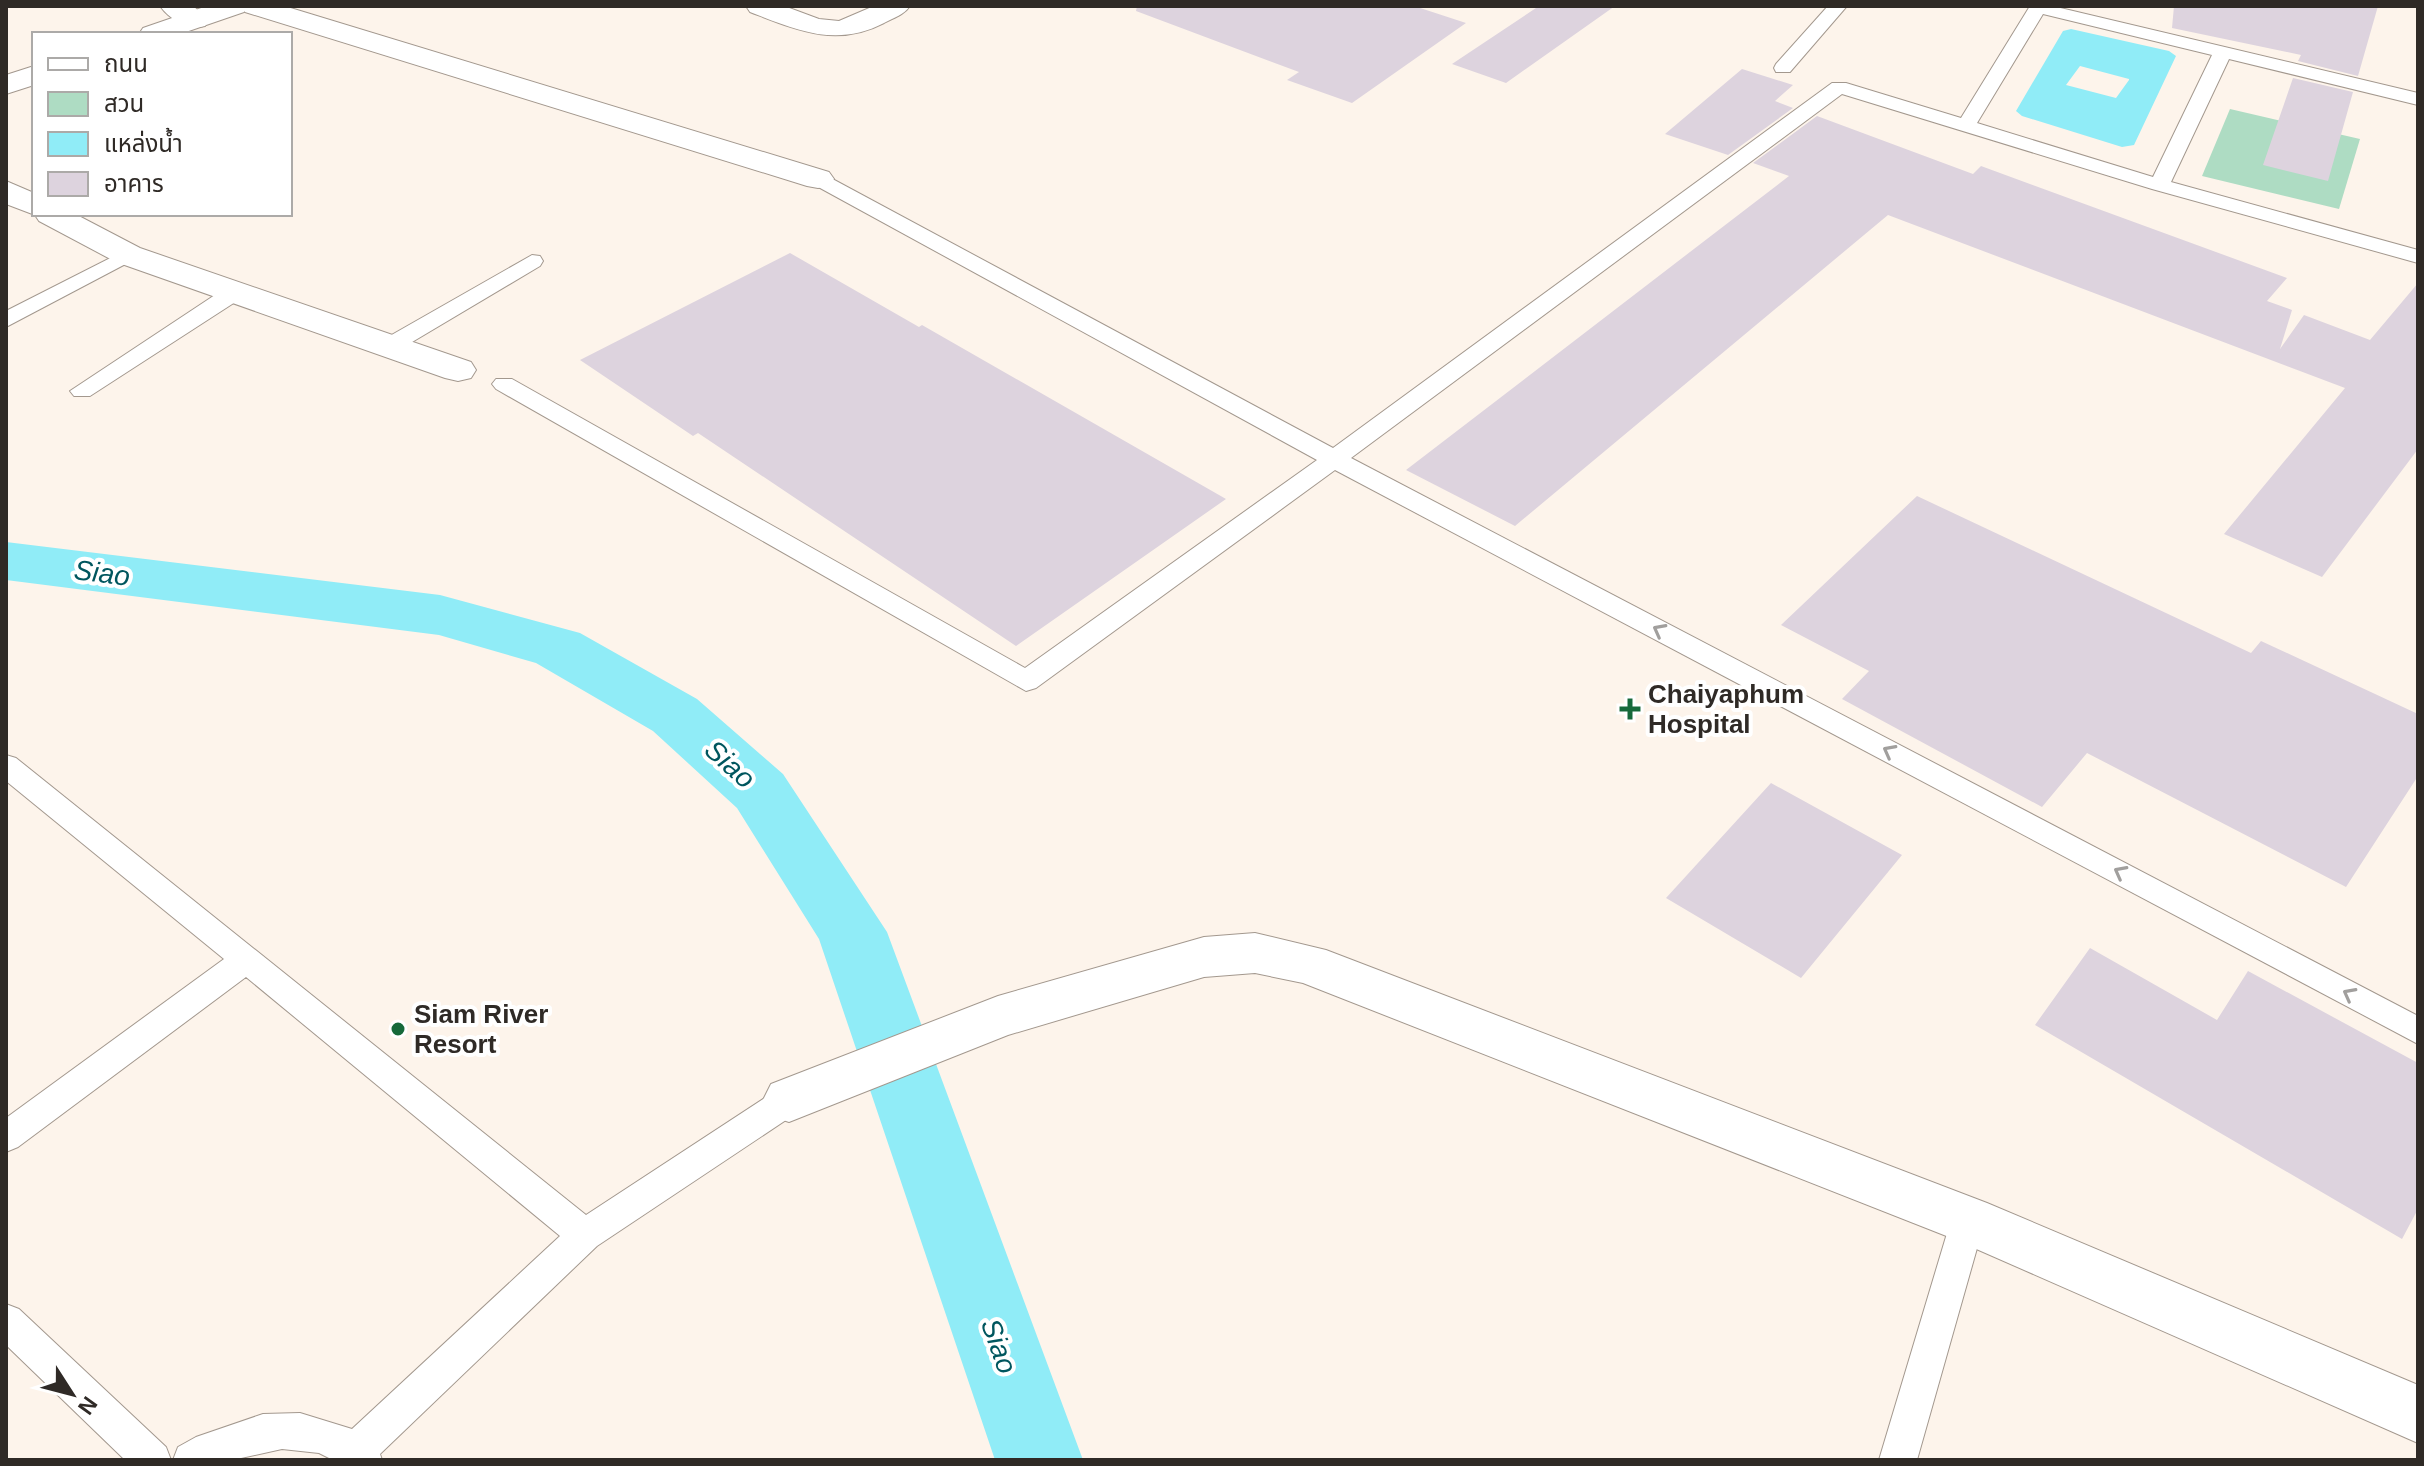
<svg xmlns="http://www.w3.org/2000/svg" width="2424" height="1466" font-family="Arial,'Noto Sans Thai',sans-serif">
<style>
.green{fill:#aedcc3}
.water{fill:#90ecf7;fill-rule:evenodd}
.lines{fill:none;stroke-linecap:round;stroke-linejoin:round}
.canal{fill:#90ecf7;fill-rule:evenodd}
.building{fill:#ddd3de}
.lane-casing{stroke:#a3988e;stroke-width:2}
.street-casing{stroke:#a3988e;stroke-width:2}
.secondary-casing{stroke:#a3988e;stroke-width:2}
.lane{fill:#fff;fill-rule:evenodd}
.street{fill:#fff;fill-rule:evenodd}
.secondary{fill:#fff;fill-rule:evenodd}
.oneway{stroke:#a19f9d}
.poi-dot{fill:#16693a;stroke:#fff;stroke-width:3}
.labels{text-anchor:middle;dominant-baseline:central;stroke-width:8;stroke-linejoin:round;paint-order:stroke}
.poi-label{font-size:26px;font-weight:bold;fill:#2f2a26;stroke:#fff;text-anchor:start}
.water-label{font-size:28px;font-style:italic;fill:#00565e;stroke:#fff}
</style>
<rect width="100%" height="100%" fill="#fdf4eb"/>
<!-- green -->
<path class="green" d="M2230,109L2360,139L2339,209L2202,176Z"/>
<!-- water -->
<path class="water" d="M2071,29L2169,51L2176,56L2134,145L2122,147L2022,116L2016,111L2063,31ZM2080,66L2129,79V80L2116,98L2066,85Z"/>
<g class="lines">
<!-- canal -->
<path class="canal" d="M6,542L440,595L580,633L697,699L783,774L887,932L1083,1460H995L819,939L737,808L653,731L536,663L439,635L6,580Z"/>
</g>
<!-- building -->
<path class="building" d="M1137,6H1414L1466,23L1352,103L1287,80L1299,72L1136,11Z
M1539,6H1615L1506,83L1452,64Z
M2174,6H2378L2358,76L2298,61L2301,55L2172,28Z
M1742,69L1793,85L1775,101L1793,108L1728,155L1665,134Z
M2293,78L2353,92L2328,181L2263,165Z
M1817,116L1973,174L1981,166L2287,278L2267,301L2292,310L2280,349L2304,315L2370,340L2418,283V449L2322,577L2224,534L2345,388L1888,215L1515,526L1406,470L1789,176L1753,163Z
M790,253L919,327L922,325L1226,499L1016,646L698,433L693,436L580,360Z
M1917,496L2251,653L2261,641L2418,714V776L2346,887L2087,753L2042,807L1842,699L1869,671L1781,625Z
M1771,783L1902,855L1801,978L1666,898Z
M2090,948L2217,1020L2248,971L2418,1063V1209L2402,1239L2035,1025Z"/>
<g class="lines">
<defs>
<path id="lane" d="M1828,6H1847L1790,72H1776L1774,68L1776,64Z
M2030,6H2052L2418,93V105L2229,59L2171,182L2418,250V263L2152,189L1842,94L1351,458L2418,1016V1044L1335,470L1036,688L1026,691L496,389L492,384L496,379H512L1025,668L1317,460L811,183L808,179L811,175H825L1333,448L1832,83H1846L1961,118ZM2043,14L2212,55L2153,177L1977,123Z
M128,249L135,251L139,255L135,259L6,327V311Z
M532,255L540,256L543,261L540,266L397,351H381L378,346L381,341Z
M235,285L243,287L246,292L243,297L90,396H74L70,391L227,287Z
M6,755L16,758L586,1215L777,1090L789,1086L801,1090L806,1100L801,1110L597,1246L380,1454L382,1460H333L319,1453L282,1449L232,1460H173L178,1447L196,1437L263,1414L300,1413L352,1429L560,1236L246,977L18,1147L6,1152V1118L224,959L6,781Z
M1968,1204L1980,1209L1985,1220L1917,1460H1879L1951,1220L1956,1209Z
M6,1304L19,1309L166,1447L171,1460H125L6,1345Z"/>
<path id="street" d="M160,6H193L209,20L205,26C188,30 170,20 160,6Z
M241,6H284L829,172L834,179L829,186L818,188L807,186L245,12Z
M746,6H784L819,19L839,21L874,6H910C904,15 893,18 884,23C836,48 797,30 750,12Z
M6,181L34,193V214H75L140,248L471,362L476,370L471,378L458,381L445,378L116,262L39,221L35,215L6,204Z
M1255,933L1326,950L1987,1203L2418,1385V1443L1949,1237L1303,983L1255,973L1204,977L1008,1035L789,1122L771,1116L763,1100L771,1084L998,996L1204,937Z"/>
<path id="secondary" d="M207,6H248L244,12L180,34H139L143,28Z
M34,66V85L6,94V75Z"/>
</defs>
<!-- lane casing -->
<use href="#lane" class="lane-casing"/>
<!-- street casing -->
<use href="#street" class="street-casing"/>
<!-- secondary casing -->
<use href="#secondary" class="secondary-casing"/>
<!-- lane -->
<use href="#lane" class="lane"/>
<!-- street -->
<use href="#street" class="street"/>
<!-- secondary -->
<use href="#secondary" class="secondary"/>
</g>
<!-- one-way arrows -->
<defs><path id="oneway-chevron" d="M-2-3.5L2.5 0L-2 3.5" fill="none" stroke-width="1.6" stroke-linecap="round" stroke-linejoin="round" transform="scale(2)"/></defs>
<g class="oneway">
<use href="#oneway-chevron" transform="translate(1659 630) rotate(-152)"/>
<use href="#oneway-chevron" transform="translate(1889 751) rotate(-152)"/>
<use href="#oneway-chevron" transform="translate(2120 872) rotate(-152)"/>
<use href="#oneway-chevron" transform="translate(2349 994) rotate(-152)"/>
</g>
<!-- markers -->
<g class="poi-dot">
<path d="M1626 697h8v8h8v8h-8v8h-8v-8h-8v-8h8z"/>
<circle cx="398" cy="1029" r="8"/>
</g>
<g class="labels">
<!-- poi labels -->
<g class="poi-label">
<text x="1648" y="694">Chaiyaphum<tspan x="1648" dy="30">Hospital</tspan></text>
<text x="414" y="1014">Siam River<tspan x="414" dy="30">Resort</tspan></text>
</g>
<!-- water labels -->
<g class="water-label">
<text transform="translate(102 573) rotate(7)">Siao</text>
<text transform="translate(730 764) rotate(42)">Siao</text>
<text transform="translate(999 1346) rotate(70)">Siao</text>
</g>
</g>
<!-- border -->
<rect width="2424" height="1466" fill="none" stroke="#2f2a26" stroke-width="16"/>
<!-- legend -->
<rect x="32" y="32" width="260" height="184" fill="#ffffff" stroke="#acaaa8" stroke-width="2"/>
<rect x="48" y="58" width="40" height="12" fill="#ffffff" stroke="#acaaa8" stroke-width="2"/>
<text x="104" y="72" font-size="24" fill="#2f2a26">ถนน</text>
<rect x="48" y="92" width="40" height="24" fill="#aedcc3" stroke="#acaaa8" stroke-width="2"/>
<text x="104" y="112" font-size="24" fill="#2f2a26">สวน</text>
<rect x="48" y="132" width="40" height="24" fill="#90ecf7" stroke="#acaaa8" stroke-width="2"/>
<text x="104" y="152" font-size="24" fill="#2f2a26">แหล่งน้ำ</text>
<rect x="48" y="172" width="40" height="24" fill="#ddd3de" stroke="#acaaa8" stroke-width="2"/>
<text x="104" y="192" font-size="24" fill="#2f2a26">อาคาร</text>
<!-- north arrow -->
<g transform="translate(72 1394) rotate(126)" stroke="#ffffff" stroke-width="6" paint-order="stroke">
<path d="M0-6L14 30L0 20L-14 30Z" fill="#2f2a26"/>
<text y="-12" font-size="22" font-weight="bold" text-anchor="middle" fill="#2f2a26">N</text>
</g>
</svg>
